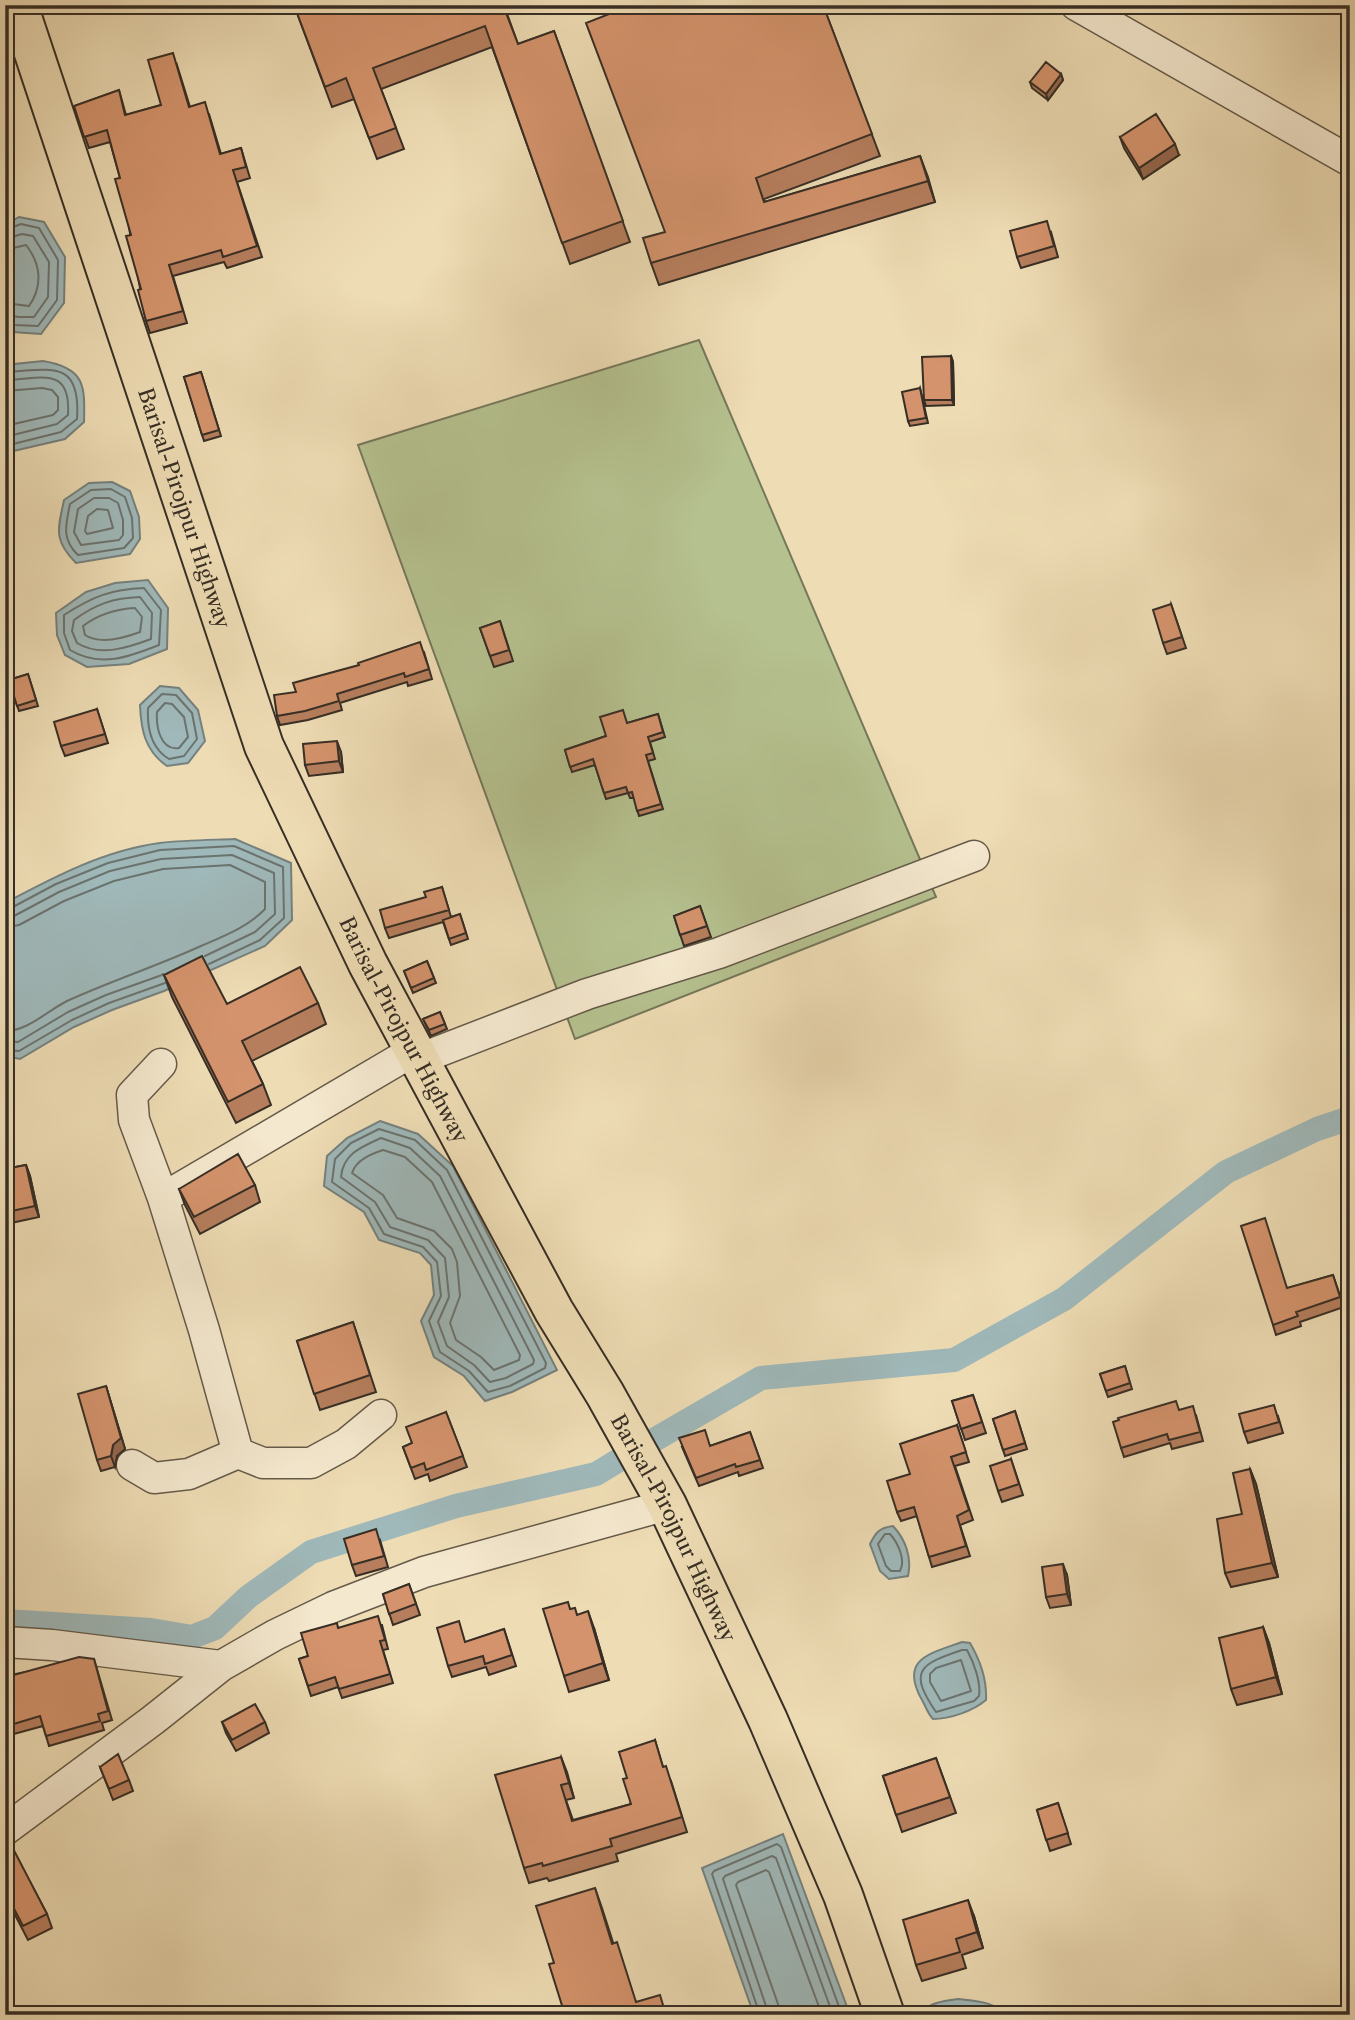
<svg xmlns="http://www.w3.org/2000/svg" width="1355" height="2020" font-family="'Libre Caslon Text',serif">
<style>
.green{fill:#b5c18f;stroke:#76785a;stroke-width:2}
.water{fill:#9fb8b9;stroke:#75817e;stroke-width:2}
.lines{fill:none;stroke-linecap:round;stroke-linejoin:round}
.shore{stroke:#6b736f;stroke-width:2}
.canal{stroke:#9fb8b9;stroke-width:24}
.minor-casing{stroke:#655a49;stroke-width:33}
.highway-casing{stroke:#372e25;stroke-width:42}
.minor{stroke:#f4e8ce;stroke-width:30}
.highway{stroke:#eedcb4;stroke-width:38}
.wall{fill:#b67e5d;stroke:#372e25;stroke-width:2}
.shaded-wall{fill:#94674c;stroke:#372e25;stroke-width:2}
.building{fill:#d4936c;stroke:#372e25;stroke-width:2}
.labels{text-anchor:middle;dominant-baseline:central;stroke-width:7;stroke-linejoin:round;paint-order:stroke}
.street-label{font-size:21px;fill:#372e25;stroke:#f4e8ce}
</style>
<rect width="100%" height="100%" fill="#eedcb4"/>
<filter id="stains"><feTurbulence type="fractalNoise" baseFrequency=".00286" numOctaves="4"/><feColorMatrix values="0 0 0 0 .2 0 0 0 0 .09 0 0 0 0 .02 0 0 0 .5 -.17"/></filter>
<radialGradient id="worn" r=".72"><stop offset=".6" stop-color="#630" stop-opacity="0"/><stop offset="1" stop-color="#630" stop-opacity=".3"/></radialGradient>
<!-- green -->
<path class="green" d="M699,340L936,897L575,1039L358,445Z"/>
<!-- water -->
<path class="water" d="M19,217L44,222L65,257L64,303L41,334L12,332L5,328V225Z
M43,361C85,368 85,385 84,422L65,439L5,453V365Z
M112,482L130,491L139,517L140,539L130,554L76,563C53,540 58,529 64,500L89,483Z
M148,580L168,608L167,649L129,664L87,667L65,655L57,635L56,613L86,592L115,583Z
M160,686L179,688L198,710L205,741L188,763L167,766C145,751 141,730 140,705Z
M235,839L291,863L292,920L265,946L164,991L112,1010L74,1027L20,1059L5,1056V903C54,877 105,850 160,843C185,840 210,840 235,839Z
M380,1121L418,1134L453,1166L557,1370L512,1392L485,1401L464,1376L434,1357L421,1321L434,1295L431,1265L420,1253L379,1240L364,1212L324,1186L327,1156L347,1138Z
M893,1526C906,1540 912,1558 908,1576L889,1579L880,1571L870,1544C876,1532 879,1528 893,1526Z
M962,1642L970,1643C980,1660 987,1680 986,1700C973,1711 950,1719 933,1719C928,1714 926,1707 922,1700C899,1659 929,1654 962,1642Z
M783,1834L850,2015H754L702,1868Z
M958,1999C975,2001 994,2001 1005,2015H918C928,2003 942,2001 958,1999Z"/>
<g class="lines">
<!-- shore -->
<path class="shore" d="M5,230L21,224L39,228L58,260L57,300L38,326L15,325L5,323
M5,239L22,234L33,236L49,262L48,297L34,317H18L5,314
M5,250L26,245C41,264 43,286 29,306L5,303
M5,372C50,370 81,358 77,419L61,432L5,446
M5,380C40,379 71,365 68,415L57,424L5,437
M5,391L42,388L52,390L58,397V410L53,415L5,426
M111,489L125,497L132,518L133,538L124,548L78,555C61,539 66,524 70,504L91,490Z
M109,498L118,503L123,520V535L119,540L81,545L74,532L78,509L94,498Z
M97,509L108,510L113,528L87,534L85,531L88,516Z
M144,588L161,610L159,645C129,657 100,668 70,650L64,633V615C92,597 111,589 144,588Z
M140,597L152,613L151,639C127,648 100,657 77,643L72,631L74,620C96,604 113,598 140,597Z
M135,608L142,617L140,632C124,638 100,645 85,635L83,626C99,614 115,609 135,608Z
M162,694L176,695L192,713L197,739L184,756L169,759C151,748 147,727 148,708Z
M165,703L172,704L184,717L188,737L179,748C160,751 156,726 157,712Z
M5,908H11L56,884L108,863L160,850L234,846L283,867L284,918L260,940L209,964
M5,917L14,916L59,892L110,871L161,859L232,855L274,873L275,914L255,932L205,956
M5,928L19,925L64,901L114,881L163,869L230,865L265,882V909C248,927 224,936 201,946C157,966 111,981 67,1001C47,1011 28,1031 5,1031
M5,1041L18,1042L68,1012L106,995L162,975
M5,1050L19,1051L72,1020L109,1003L165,983
M379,1129L415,1140L447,1170L546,1363L545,1368L510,1386L488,1392L469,1371L440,1352L429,1321L441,1296L437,1262L423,1247L384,1234L369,1208L332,1182L335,1159L351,1143Z
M381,1138L410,1148L440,1176L534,1360L533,1364L506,1378L490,1382L474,1365L447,1346L438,1322L449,1297L445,1258L428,1240L390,1227L375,1202L341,1177C343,1154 361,1147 381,1138Z
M383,1150L405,1157L432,1182L520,1355L519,1360L494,1370L481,1357L456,1340L450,1323L460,1296L457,1262L452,1249L434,1231L397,1218L383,1195L352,1173C356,1160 371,1154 383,1150Z
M885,1534H890C898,1543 906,1560 900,1571H891L886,1566L878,1544Z
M962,1650H967C974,1663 981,1682 979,1696L974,1701L936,1712C907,1670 921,1664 962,1650Z
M961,1660L971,1691L941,1701L930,1682V1674L936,1668Z
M760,2015L712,1874L714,1871L777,1844L781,1847L842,2015
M769,2015L723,1879L725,1876L772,1856L776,1858L833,2015
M780,2015L778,2004L736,1885L738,1882L766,1870L769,1872L822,2015
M927,2015C948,2003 975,2004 996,2015"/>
<!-- canal -->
<path class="canal" d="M654,1440L761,1378L954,1360L1064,1299L1226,1172L1317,1129L1350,1118
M5,1621L151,1630L192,1637L215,1628L248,1597L311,1552L456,1506L596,1474L619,1460"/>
<defs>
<path id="minor" d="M1076,5L1350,161
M419,1059L587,994L719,953L974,856
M163,1198L415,1050
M238,1453L263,1463H311L346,1444L381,1415
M132,1465L154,1478L189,1474L238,1453L204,1330L163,1198L134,1120L132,1095L161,1064
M5,1642L52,1645L221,1666
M5,1830L153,1720L221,1666L275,1635L333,1607L424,1572L667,1505"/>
<g id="highway">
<path id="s1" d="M18,5L264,746L368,964L554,1311L605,1394L667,1505L768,1720L843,1895L885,2015"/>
</g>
</defs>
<!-- minor casing -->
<use href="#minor" class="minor-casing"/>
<!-- highway casing -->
<use href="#highway" class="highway-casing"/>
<!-- minor -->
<use href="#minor" class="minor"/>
<!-- highway -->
<use href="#highway" class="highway"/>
</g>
<!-- wall -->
<path class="wall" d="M294,5H532L506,11L518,44L554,31L630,242L570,264L492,47L381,89L404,149L377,159L354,99L332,107Z
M823,5L880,156L764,199L765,202L920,156L935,202L659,285L651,263L665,232Z
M177,65L190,107L209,114L221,154L241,148L250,178L237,182L262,257L227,268L224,262L173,276L187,323L150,333L146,321L120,178L110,142L89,148L74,106L119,90L126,115L161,105Z
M1061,74L1063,80L1048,100L1032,88L1030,82Z
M1120,137L1179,155L1143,179L1124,148Z
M1051,232L1058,257L1021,268L1017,257Z
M951,356L953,362L954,405L926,406L924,400Z
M201,372L221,436L204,441L184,377Z
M920,388L928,423L910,426L908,421Z
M1171,604L1186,648L1167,654L1163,643Z
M500,621L513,661L494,667L480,628Z
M424,652L432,679L408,686L407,682L340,703L342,710L308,720L280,725L277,716L296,692Z
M28,674L38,706L19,711L9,680Z
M97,709L108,743L65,756L61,746Z
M658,714L665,737L650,742L655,759L648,761L663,809L639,816L634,798H630L628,793L606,799L595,765L572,772L565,750L606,736L628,723Z
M341,752L343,772L309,776L305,765Z
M5,754L10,770L5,771Z
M442,887L451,917L460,914L468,939L451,945L443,922L389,938L385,928L426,897Z
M700,906L711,937L684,946L674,916Z
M427,961L436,983L413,993L404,971Z
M164,975L227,1004L318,1003L326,1024L252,1061L263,1084L271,1105L236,1123L172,997Z
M440,1012L447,1029L431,1036L423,1019Z
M26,1165L30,1176L39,1217L11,1223L8,1213H5V1169Z
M255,1185L260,1202L200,1234L185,1205L179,1189Z
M1333,1275L1344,1307L1300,1322L1301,1326L1276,1335L1273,1325L1288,1288Z
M353,1322L376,1392L320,1410L297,1341Z
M1125,1366L1132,1389L1108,1397L1100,1374Z
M106,1386L125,1449L117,1456L115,1467L101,1471L97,1460Z
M973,1395L986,1433L965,1440L952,1401Z
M1179,1410L1196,1415L1203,1441L1172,1449L1170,1443L1124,1457L1121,1448Z
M1015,1411L1027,1449L1005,1456L993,1419Z
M446,1412L467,1467L430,1481L428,1474L415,1479L403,1447L412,1443Z
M1278,1416L1283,1433L1248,1443L1244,1432Z
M957,1425L969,1462L955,1466L973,1520L960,1525L970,1556L932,1567L917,1516L901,1521L897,1512Z
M750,1432L763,1468L739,1476L738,1472L699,1486L682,1447L710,1446Z
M1011,1459L1023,1495L1002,1502L998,1491Z
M1250,1469L1256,1484L1278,1577L1231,1587L1225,1573L1242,1514Z
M380,1540L388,1567L356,1576L352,1565Z
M1067,1575L1071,1605L1050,1608L1046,1597Z
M409,1584L420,1615L393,1625L383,1594Z
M570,1609L594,1628L609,1680L569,1692L564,1676Z
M382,1625L388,1649L383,1650L393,1683L342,1698L338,1687L311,1696L299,1659L308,1656L338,1628Z
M1263,1627L1269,1643L1282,1694L1237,1705L1231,1689Z
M504,1629L516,1666L489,1675L486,1667L452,1677L448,1666L466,1642Z
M94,1659L112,1720L102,1723L104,1730L49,1746L43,1726L10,1735L5,1721L15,1674Z
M222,1722H265L269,1733L236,1751L226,1733Z
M655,1740L663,1767L671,1781L687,1832L616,1854L618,1861L549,1881L547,1878L529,1883L524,1868L561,1757L574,1798L566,1800L573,1820L631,1804L627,1778Z
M936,1758L956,1813L902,1832L883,1776Z
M100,1767L129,1780L133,1791L113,1800Z
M1058,1803L1071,1844L1050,1851L1037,1810Z
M5,1835L47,1914L52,1928L28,1940L13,1911L5,1915Z
M974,1916L983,1948L962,1955L966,1968L922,1981L916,1965Z"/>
<!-- shaded-wall -->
<path class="shaded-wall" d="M1061,74L1063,80L1048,100L1046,94Z
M1175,144L1179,155L1143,179L1139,168Z
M920,156L928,177L935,202L928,181Z
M951,356L953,362L954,405L952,400Z
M337,741L341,752L343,772L339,761Z
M26,1165L30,1176L39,1217L35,1206Z
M106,1386L125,1449L117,1456L115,1467L111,1456L113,1445Z
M1250,1469L1256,1484L1278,1577L1272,1563Z
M1063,1564L1067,1575L1071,1605L1067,1594Z
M588,1611L594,1628L609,1680L603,1663Z
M1263,1627L1269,1643L1282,1694L1276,1677Z
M561,1757L567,1772L574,1798L569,1783Z
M595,1888L602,1908L620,1964L612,1944Z
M968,1900L974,1916L983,1948L977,1932Z"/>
<!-- building -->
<path class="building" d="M294,5H503L518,44L554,31L623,221L562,243L485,26L373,68L396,128L369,138L346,78L325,87Z
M632,5H823L872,134L756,178L764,202L920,156L928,181L651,263L643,238L665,232L586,23Z
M173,53L189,107L205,102L220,154L241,148L246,167L233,170L257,246L223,257L221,250L169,265L183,311L146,321L138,290L141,289L126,236L131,235L115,179L120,178L107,130L84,137L74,106L119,90L125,115L161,105L148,60Z
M1046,62L1061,74L1046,94L1030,82Z
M1156,114L1175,144L1139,168L1120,137Z
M1047,221L1054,246L1017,257L1010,231Z
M951,356L952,400H924L922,357Z
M201,372L219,430L202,435L184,377Z
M920,388L926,418L908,421L902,392Z
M1171,604L1182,637L1163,643L1153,610Z
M500,621L509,650L490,656L480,628Z
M420,642L429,669L405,677L404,673L337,694L339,701L305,711L277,716L274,695L296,692L293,683L359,665L358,663Z
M28,674L36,700L17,706L9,680Z
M97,709L105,734L61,746L54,722Z
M623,710L627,723L658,714L663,732L648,737L653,753L646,755L661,804L637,811L632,792L628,793L626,787L604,793L593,759L570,767L565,750L606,736L600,717Z
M337,741L339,761L305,765L303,744Z
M442,887L449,910L385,928L380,910L426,897L424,892Z
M700,906L707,926L680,935L674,916Z
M460,914L466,933L449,939L443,920Z
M202,956L227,1004L300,967L318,1003L242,1041L263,1084L228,1102L164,975Z
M427,961L434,978L411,988L404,971Z
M440,1012L445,1024L429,1030L423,1019Z
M238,1154L255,1185L194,1217L179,1189Z
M26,1165L35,1206L7,1212L5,1203V1169Z
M1265,1218L1287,1288L1333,1275L1340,1297L1296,1312L1298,1316L1273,1325L1241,1226Z
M1350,1291V1315H1349L1341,1294Z
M353,1322L370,1375L314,1394L297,1341Z
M1125,1366L1130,1383L1106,1391L1100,1374Z
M106,1386L121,1438L113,1445L111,1456L97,1460L78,1394Z
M973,1395L982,1422L961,1429L952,1401Z
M1176,1401L1179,1410L1193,1406L1200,1432L1169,1440L1167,1434L1121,1448L1113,1422L1119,1420L1118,1418Z
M1274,1405L1279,1422L1244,1432L1239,1414Z
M1015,1411L1025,1443L1003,1450L993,1419Z
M446,1412L463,1456L426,1470L424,1463L411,1468L403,1447L412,1443L406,1427Z
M957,1425L966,1452L951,1457L969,1510L957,1516L966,1546L929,1557L914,1507L897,1512L887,1481L910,1474L900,1444Z
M705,1430L710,1446L750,1432L760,1460L736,1467L735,1464L696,1478L679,1438Z
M1011,1459L1019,1484L998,1491L990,1466Z
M1250,1469L1272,1563L1225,1573L1217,1519L1242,1514L1233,1473Z
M376,1529L384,1556L352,1565L344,1539Z
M1063,1564L1067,1594L1046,1597L1042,1567Z
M409,1584L416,1604L389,1614L383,1594Z
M568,1602L570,1609L575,1608L577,1615L588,1611L603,1663L564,1676L543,1609Z
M378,1616L385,1640L380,1641L390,1674L339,1689L335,1677L308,1686L299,1659L308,1656L301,1633L337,1623L338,1628Z
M459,1621L465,1642L504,1629L512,1655L485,1664L483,1656L448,1666L437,1628Z
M1263,1627L1276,1677L1231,1689L1219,1638Z
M79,1657L94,1659L108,1711L98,1714L100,1721L46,1736L40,1716L7,1726L5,1721V1671L13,1668L14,1675Z
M255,1704L265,1722L232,1740L222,1722Z
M655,1740L663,1767L666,1766L682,1817L610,1839L612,1846L543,1866L542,1863L524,1868L495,1775L561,1757L569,1783L561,1785L572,1821L631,1804L623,1779L627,1778L619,1752Z
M118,1754L129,1780L109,1789L100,1767Z
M936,1758L950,1797L896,1815L883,1776Z
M1058,1803L1068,1833L1046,1840L1037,1810Z
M5,1835H6L47,1914L23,1926L8,1897L5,1898Z
M595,1888L612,1944L617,1942L636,2002L660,1995L666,2015H565L549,1964L554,1963L536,1906Z
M968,1900L977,1932L956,1939L960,1952L916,1965L903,1920Z"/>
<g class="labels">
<!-- street labels -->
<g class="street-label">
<text stroke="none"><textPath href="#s1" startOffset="530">Barisal-Pirojpur Highway</textPath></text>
<text stroke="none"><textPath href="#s1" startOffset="1097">Barisal-Pirojpur Highway</textPath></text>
<text stroke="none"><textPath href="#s1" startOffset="1664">Barisal-Pirojpur Highway</textPath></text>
</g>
</g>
<!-- margin -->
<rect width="1355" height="2020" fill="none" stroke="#eedcb4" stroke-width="28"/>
<rect x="7" y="7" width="1341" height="2006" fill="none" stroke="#372e25" stroke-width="3.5"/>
<rect x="14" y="14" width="1327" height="1992" fill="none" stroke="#372e25" stroke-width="2"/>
<rect width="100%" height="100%" filter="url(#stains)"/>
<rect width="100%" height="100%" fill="url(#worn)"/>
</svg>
